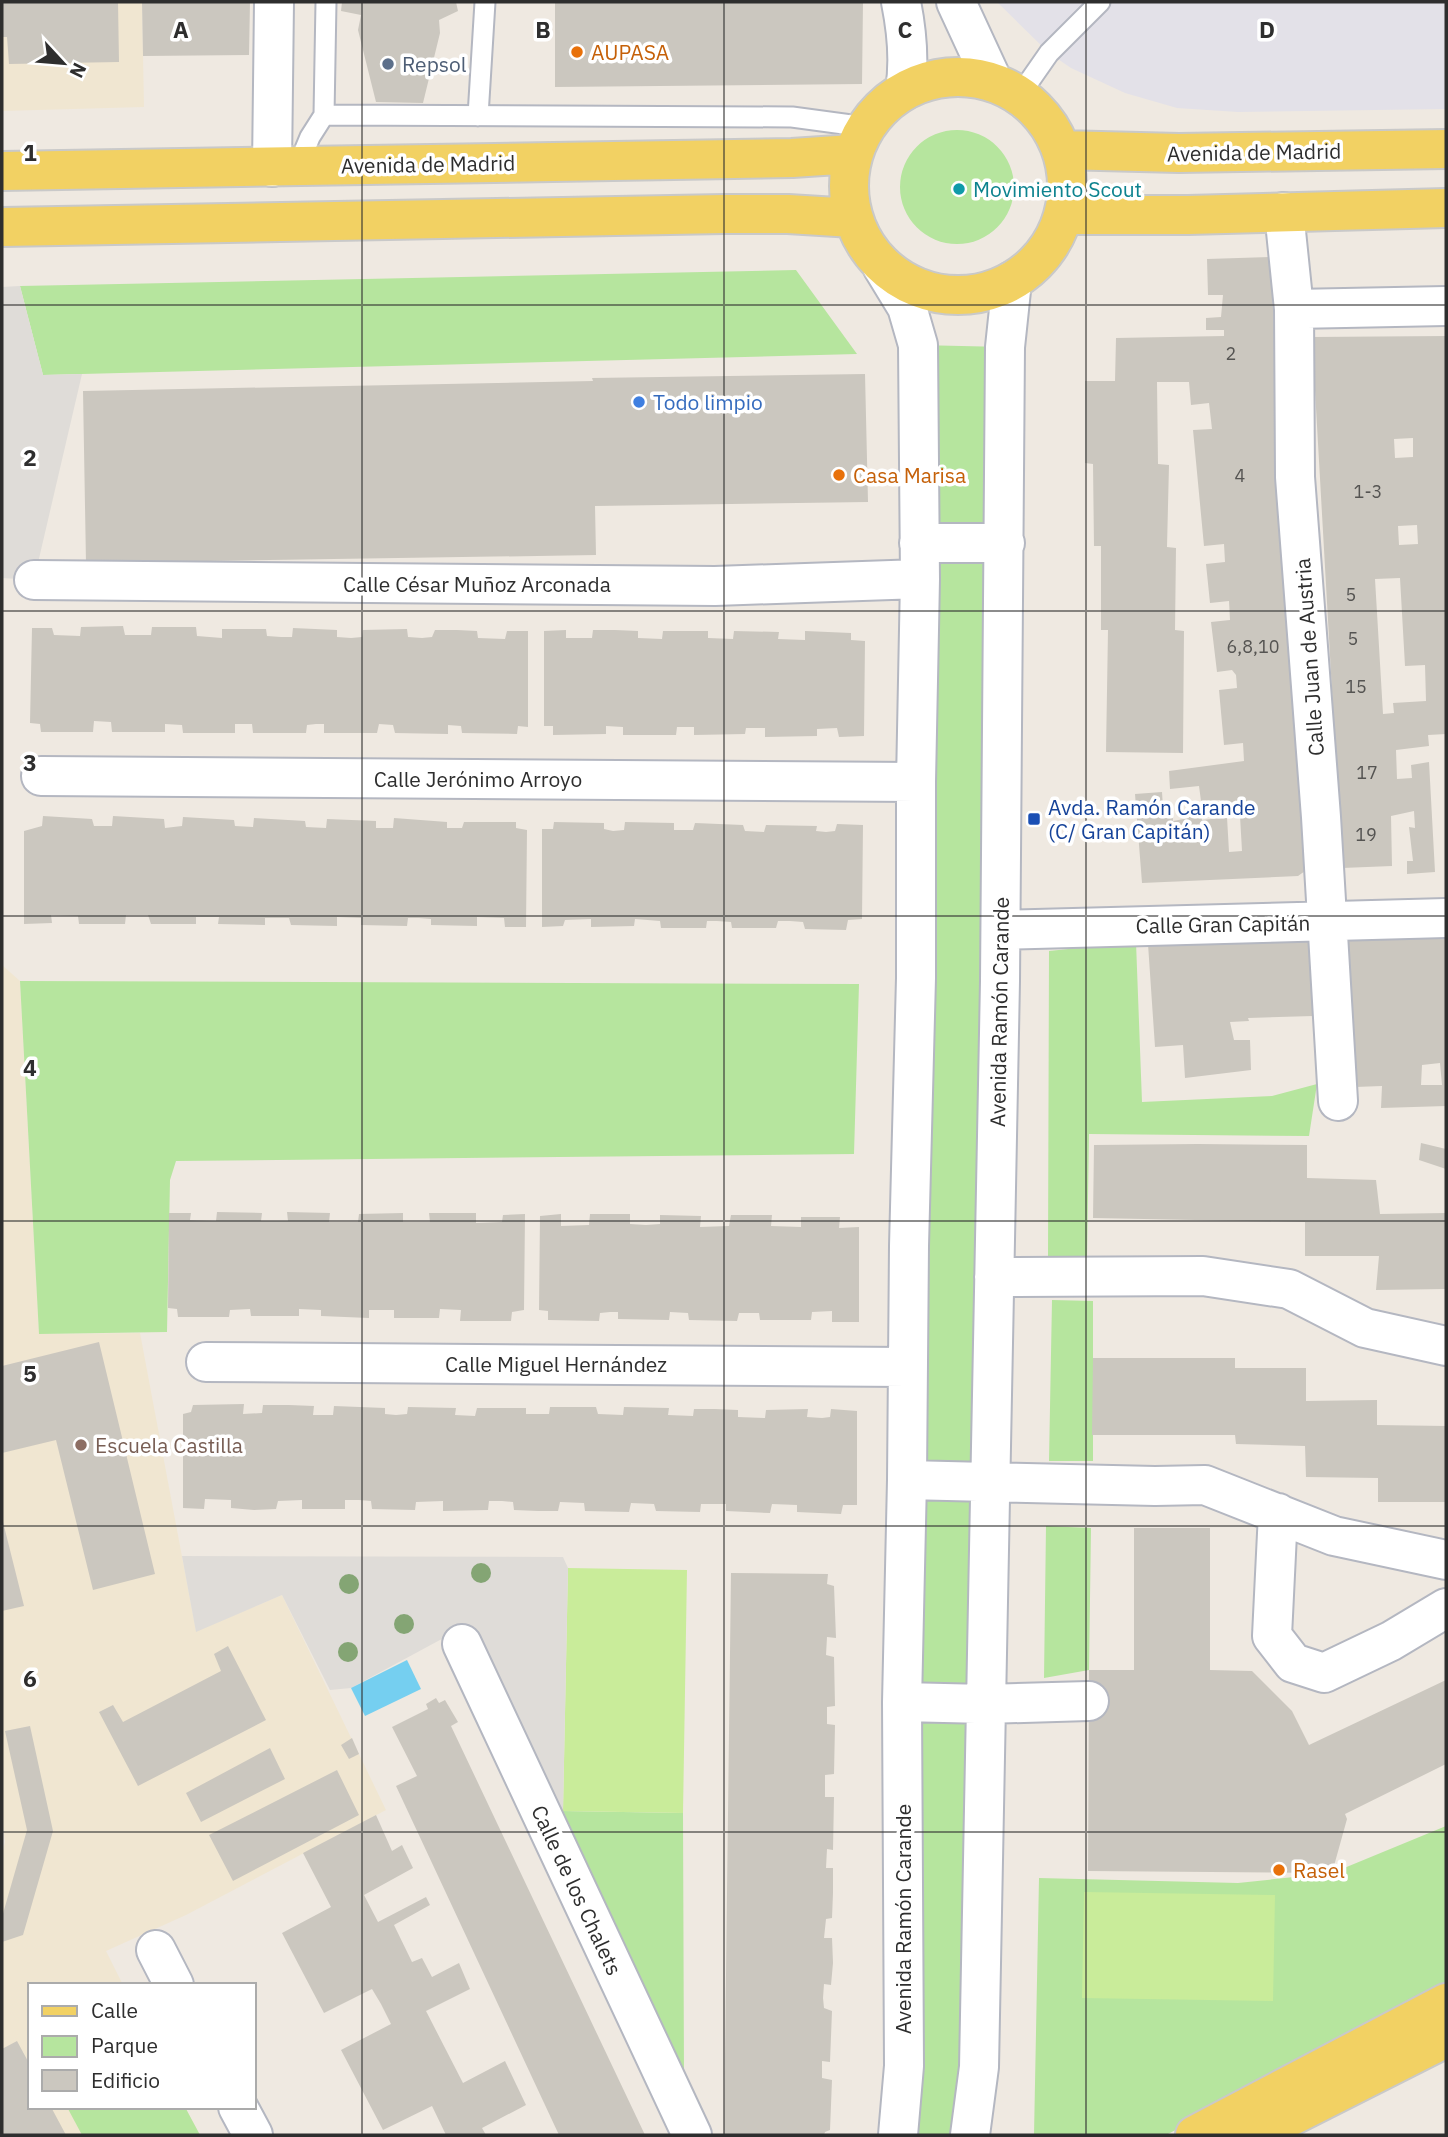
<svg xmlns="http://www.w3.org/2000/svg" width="1448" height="2137" font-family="'IBM Plex Sans',sans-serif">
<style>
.industrial{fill:#e3e1e8}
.education{fill:#f0e6d1}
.green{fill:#b6e59e}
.pitch{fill:#c9ec9a}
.plaza{fill:#dfdcd8}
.water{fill:#75cff0}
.building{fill:#cbc7bf;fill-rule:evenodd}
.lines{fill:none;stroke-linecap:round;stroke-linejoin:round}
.lane-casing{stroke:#b4b7c1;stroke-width:23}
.street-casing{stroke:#b4b7c1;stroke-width:42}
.primary-casing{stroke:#c9c9c9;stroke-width:42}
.lane{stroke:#fff;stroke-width:19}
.street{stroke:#fff;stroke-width:38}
.primary{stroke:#f2d163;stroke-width:38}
.tree{fill:#84a574}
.grid{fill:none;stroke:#2e2e2e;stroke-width:2;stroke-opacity:0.55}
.food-dot{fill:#e8710a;stroke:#fff;stroke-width:2.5}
.service-dot{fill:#5c6f8a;stroke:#fff;stroke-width:2.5}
.culture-dot{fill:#0f9aa8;stroke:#fff;stroke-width:2.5}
.shop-dot{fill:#3f7fe0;stroke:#fff;stroke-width:2.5}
.transit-dot{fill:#1a4fb4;stroke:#fff;stroke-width:2.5}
.education-dot{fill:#8d6e63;stroke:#fff;stroke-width:2.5}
.labels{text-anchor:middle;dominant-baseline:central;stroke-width:7;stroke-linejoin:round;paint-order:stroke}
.number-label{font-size:18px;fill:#555452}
.food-label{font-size:21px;fill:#c56008;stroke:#fff;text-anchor:start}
.service-label{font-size:21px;fill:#4e5e75;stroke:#fff;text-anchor:start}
.street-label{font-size:21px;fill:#2e2e2e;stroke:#fff}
.culture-label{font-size:21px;fill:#0d838f;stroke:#fff;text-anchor:start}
.shop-label{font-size:21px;fill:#366cbe;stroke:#fff;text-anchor:start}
.transit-label{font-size:21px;fill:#164399;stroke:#fff;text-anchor:start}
.education-label{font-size:21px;fill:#785e54;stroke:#fff;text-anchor:start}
.grid-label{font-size:23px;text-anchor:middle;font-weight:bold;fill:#2e2e2e;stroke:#fff;stroke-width:7;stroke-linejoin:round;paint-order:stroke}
</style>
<rect width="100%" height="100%" fill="#efe9e1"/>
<!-- industrial -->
<path class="industrial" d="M997,2H1446V109L1238,112L1177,108L1125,93L1071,68L1049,53Z"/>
<!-- education -->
<path class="education" d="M2,2H142L144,107L2,111Z
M2,965L20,981L39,1334L140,1333L196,1631L282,1595L386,1810L186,1915L106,1951L123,1985H30V2107H185L200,2135H2V1855L5,1842L2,1819Z"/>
<!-- green -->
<path class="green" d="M900 187a57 57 0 1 1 114 0a57 57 0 1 1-114 0Z
M796,270L857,354L43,375L20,286Z
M918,345L1005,347L970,2135H898Z
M1136,942L1142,1102L1272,1096L1317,1084L1309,1136L1089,1134L1087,1258H1048L1049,951Z
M20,981L859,984L854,1154L176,1161L170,1180L167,1332L39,1334Z
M1052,1300L1093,1301V1461H1049Z
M1046,1526L1091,1528L1089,1670L1044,1678Z
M563,1811L683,1813L684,2077Z
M1446,1826V1989L1166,2135H1034L1039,1878L1238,1883L1332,1873Z
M67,2107H185L200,2135H82Z"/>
<!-- pitch -->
<path class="pitch" d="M568,1568L687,1570L683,1813L563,1811Z
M1084,1892L1275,1895L1273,2001L1082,1998Z"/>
<!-- plaza -->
<path class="plaza" d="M20,286L43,375L82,374L34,580L2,578V287Z
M182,1556L563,1557L568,1568L563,1811L552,1805L464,1627L351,1688L330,1690L282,1595L196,1632Z"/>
<!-- water -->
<path class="water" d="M407,1660L421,1689L365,1716L351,1688Z"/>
<!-- building -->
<path class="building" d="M2,2H118L119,62L9,64L7,37H2Z
M142,2H250L249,55L143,56Z
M342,2H456L458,11L439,20L440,33L423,103L376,102L358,30L361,15L341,11Z
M555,2H863L862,84L555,87Z
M1270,257L1305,871L1298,876L1142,883L1135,794L1162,792L1163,807H1172L1173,821L1189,818L1188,805H1200L1202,820L1221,818L1220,800L1201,801L1199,786L1170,789L1169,771L1244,761L1243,743L1224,745L1219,690L1237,688L1236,675L1232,670L1217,672L1211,622L1230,620L1229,601L1210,603L1206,564L1225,562L1224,544L1204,546L1193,430L1212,429L1209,403L1191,405L1189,382H1157L1158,464L1169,465L1167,547L1176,548L1175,630L1184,631L1183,753L1106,752L1108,630H1101V546H1094L1093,464L1085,463V381H1115L1116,338L1224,336V330H1206V318L1221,317L1223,295H1208L1207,259ZM1240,816L1242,851L1229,852L1227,817Z
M1446,336V734L1428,735L1429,746L1396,750L1397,779L1412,778L1411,765L1429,762L1435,872L1407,874V861H1413L1409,827L1415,828L1414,811L1391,816L1392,866L1342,868L1312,337ZM1413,438V457L1395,458L1394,439ZM1417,525L1418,544L1399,545L1398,526ZM1400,578L1405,666L1425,665L1426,701L1393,703L1394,713L1383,714L1375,579Z
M865,374L868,502L595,506L596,555L86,563L83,391L593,381L592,378Z
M123,626L125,635H151L152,627H196L197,636L222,638V629H266L267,636L281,637H292L293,628L337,630V637L351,638L362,637L363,630L407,629L408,637L422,638L432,637L435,630H457L477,631L478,638L505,639L507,631H528V727L518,726L517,734L462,733L461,726L448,725V734L395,733L393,725L379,724L377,733H324V724H316L307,725L306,733H253L252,724H235V733H183L182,725L165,724V732H112L111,722L94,721L93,732H41L40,724L30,723L32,628H52L54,635L80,636L81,627Z
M566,630V638H592L593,630H615L638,631V638L662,639L663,631H708V638L733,639L734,631L779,632L778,639L805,640V631L851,633V640L865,641L864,736L839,737L837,728L817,729V736L765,737V728H746L745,734L694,735V727H677L676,735H623V727L606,726V734L553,735V726H544V631Z
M43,816L92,819L94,826H112L113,816L164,819L165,828L182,826L183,817L234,820L235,826L253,827L254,818L305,821L306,827L326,828L327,819L376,821V828H393L394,818L447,822V828H462L464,822H516V828L527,830L526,927H505L504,918L477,917V926L431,925V919L419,918H408L407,926L361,925V918L337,917V926L291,925L289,918H265V925L218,924L219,917H196V924H151L148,915H126L125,924H79L78,916L51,915L52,923L24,924V831L42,826Z
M554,822L604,823V829L613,831L624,830L625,822L674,823V830H693L695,823L743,825L745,831L764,832L766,825L817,826L816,831L826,832L835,831L837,824L863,825L862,919L848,920L846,930L805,929L803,922L790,921H778L776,928H732L731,922L717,921H707L706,928H661L660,921L635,919L634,926L591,927V919L565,920L563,926L542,927V829H553Z
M1446,931V1106L1381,1108L1382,1086L1355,1087L1345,941L1352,934ZM1440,1063L1442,1085H1421L1422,1065Z
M1309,939L1313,1016L1248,1018L1249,1021L1230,1022L1234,1040H1250L1251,1070L1185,1078L1183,1045L1155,1047L1148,944Z
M1421,1143L1446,1149V1169L1419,1160Z
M1198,1144L1307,1145V1178L1376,1180L1380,1214L1446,1213V1289L1376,1290L1379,1256H1305V1222L1093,1218L1094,1145Z
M217,1212L262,1213L261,1221H288L287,1212L330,1213L329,1222H358L359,1214L403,1213V1222H430L429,1213H476V1223L502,1222L503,1215L525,1214L524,1310L512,1312L511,1321H460L461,1310L440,1309L439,1318H394V1310H369V1318L321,1316V1310L299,1309V1316H251L250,1309L230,1310L229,1317H178L177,1309L168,1308L169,1213H191L190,1220L216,1221Z
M561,1214V1226L589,1225L590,1214H630V1224L646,1225L660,1224V1215L701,1216L700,1227L729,1226L731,1215H772L771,1226L801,1227V1217H840L839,1228L859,1227V1322H832V1311L812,1312L811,1320H760L759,1313H739L737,1321L689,1320L688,1313L670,1312L669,1320L618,1319V1312H610L600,1313L599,1321L548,1320V1311L539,1310L540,1216Z
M99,1342L155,1574L93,1590L56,1440L2,1453V1366Z
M1093,1358H1235V1368H1306V1401L1377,1400V1425L1446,1426V1502H1378V1478L1306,1477L1305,1446L1236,1444L1235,1435H1092Z
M244,1404L243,1414L262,1413L263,1405H289L314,1406L313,1415H333L334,1406L385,1408V1414L396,1415L407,1414L408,1407L456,1408L455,1415L475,1416L477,1408H526V1414H549L550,1407H596L598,1414L623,1415L624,1407L669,1408L668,1415L693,1416L694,1409H715L738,1410V1417L765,1418L766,1410L808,1409L807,1417L822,1418L830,1417L831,1409L857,1411V1505H843L841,1514L797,1512V1505L772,1504L770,1513L726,1511V1504H701L700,1512L656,1511L654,1504L631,1503L629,1512L585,1511L584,1503L560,1502L558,1511H538L514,1510L513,1502L502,1501H489L488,1510L443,1511V1501L416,1502L415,1510L372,1509L371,1501L359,1500H345V1509H302V1500L278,1501L276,1509L254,1510L231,1508V1500L205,1499L204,1509L183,1508V1414L191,1412L193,1405Z
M2,1518L24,1606L2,1611Z
M1134,1528H1210V1670L1252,1671L1292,1711L1309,1745L1446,1680V1764L1345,1814L1347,1819L1332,1873L1088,1871L1089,1670H1134Z
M731,1573L828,1574L827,1584L834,1586L836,1638L827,1637L826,1655L834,1657L835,1706L827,1707V1724L835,1725L834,1774L825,1775V1797H834L833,1850L827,1849L826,1868H833V1893L832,1918L826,1919L824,1938H832L833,1963L831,1985L824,1984L823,1998L824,2008L832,2011L830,2062L822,2061V2078L832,2080L830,2130L825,2132L824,2135H724Z
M228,1646L266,1720L138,1786L99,1712L113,1705L123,1722L221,1671L214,1654Z
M436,1698L439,1703L445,1700L458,1722L451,1726L645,2135H559L396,1786L417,1776L392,1727L428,1709L426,1704Z
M30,1726L53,1831L23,1935L2,1942V1917L27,1830L5,1731Z
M352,1738L359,1754L349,1759L341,1745Z
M270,1748L285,1779L201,1822L186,1793Z
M337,1770L359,1815L233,1881L209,1835Z
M376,1815L392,1851L402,1845L413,1868L364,1895L378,1922L426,1897L430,1905L394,1925L412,1962L422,1958L432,1977L459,1963L470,1989L426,2011L463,2083L505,2061L526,2105L482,2128L486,2135H446L432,2106L383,2130L341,2050L391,2024L381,2004L372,1989L324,2013L282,1933L331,1907L303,1853Z
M17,2041L30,2065V2107H51L66,2135H2V2049Z"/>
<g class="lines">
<defs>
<path id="lane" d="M1019,96L1049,53L1100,2
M324,115L326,2
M478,116L485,2
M298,166L310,137L324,115L792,117L866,127"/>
<path id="street" d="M901,2C907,32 910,60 905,90
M956,2L993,82
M272,167L274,2
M1284,212L1294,309L1295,477L1321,817L1338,1101
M882,266L907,307L918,345L920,579L916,782V978L909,1246L907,1480L902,1702L904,2066L898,2135
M1294,309L1446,306
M919,543H1005
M34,580L715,586L920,579
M41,776L916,782
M1001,930L1446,918
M994,1277L1203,1276L1289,1289L1365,1328L1446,1346
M206,1362L906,1367
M907,1480L1155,1486L1205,1485L1334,1536L1446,1560
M1278,1513L1272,1636L1293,1663L1324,1673L1391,1641L1446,1608
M462,1644L692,2135
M902,1702L986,1704L1089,1701
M156,1950L174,1985
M238,2107L253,2135
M970,2135L979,2067L1000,981L1005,347L1012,281"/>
<path id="primary" d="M849 186a109 109 0 1 1 218 0a109 109 0 1 1-218 0Z
M1061,150L1179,153L1446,149
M2,171L792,158L853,154
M1063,215H1188L1446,208
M2,227L724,214H788L853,218
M1195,2135L1446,2003
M1254,2135L1446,2038"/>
</defs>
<!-- lane casing -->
<use href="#lane" class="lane-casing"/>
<!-- street casing -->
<use href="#street" class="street-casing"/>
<!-- primary casing -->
<use href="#primary" class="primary-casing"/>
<!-- lane -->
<use href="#lane" class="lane"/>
<!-- street -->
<use href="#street" class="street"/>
<!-- primary -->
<use href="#primary" class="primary"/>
</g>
<!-- trees -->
<g class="tree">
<circle cx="481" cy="1573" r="10"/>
<circle cx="349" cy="1584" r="10"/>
<circle cx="404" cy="1624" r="10"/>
<circle cx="348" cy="1652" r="10"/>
</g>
<!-- grid -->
<path class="grid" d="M362,2V2135M724,2V2135M1086,2V2135M2,305H1446M2,611H1446M2,916H1446M2,1221H1446M2,1526H1446M2,1832H1446"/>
<!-- markers -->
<g class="food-dot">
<circle cx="577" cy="52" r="7"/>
<circle cx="839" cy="475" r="7"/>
<circle cx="1279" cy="1870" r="7"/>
</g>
<circle class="service-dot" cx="388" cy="64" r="7"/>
<circle class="culture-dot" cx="959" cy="189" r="7"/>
<circle class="shop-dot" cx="639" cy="402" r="7"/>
<rect class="transit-dot" x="1027" y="812" width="14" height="14" rx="3.5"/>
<circle class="education-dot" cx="81" cy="1445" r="7"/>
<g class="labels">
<!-- number labels -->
<g class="number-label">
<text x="1231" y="353">2</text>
<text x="1240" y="475">4</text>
<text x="1368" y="491">1-3</text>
<text x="1351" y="594">5</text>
<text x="1353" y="638">5</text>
<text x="1253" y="646">6,8,10</text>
<text x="1356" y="686">15</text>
<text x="1367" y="772">17</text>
<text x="1366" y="834">19</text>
</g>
<!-- food labels -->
<g class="food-label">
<text x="591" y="52">AUPASA</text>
<text x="853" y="475">Casa Marisa</text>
<text x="1293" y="1870">Rasel</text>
</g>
<!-- service labels -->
<g class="service-label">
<text x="402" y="64">Repsol</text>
</g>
<!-- street labels -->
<g class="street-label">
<text transform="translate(1254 152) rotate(-1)">Avenida de Madrid</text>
<text transform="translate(428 164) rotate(-1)">Avenida de Madrid</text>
<text x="477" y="584">Calle César Muñoz Arconada</text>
<text transform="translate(1309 657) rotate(-94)">Calle Juan de Austria</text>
<text x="478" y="779">Calle Jerónimo Arroyo</text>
<text transform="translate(1223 924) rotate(-1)">Calle Gran Capitán</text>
<text transform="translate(999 1012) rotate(-89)">Avenida Ramón Carande</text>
<text x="556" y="1364">Calle Miguel Hernández</text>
<text transform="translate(577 1890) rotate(65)">Calle de los Chalets</text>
<text transform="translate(903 1919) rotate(-90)">Avenida Ramón Carande</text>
</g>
<!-- culture labels -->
<g class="culture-label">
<text x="973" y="189">Movimiento Scout</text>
</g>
<!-- shop labels -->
<g class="shop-label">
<text x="653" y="402">Todo limpio</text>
</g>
<!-- transit labels -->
<g class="transit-label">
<text x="1048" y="807">Avda. Ramón Carande<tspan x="1048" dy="24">(C/ Gran Capitán)</tspan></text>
</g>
<!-- education labels -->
<g class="education-label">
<text x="95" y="1445">Escuela Castilla</text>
</g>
</g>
<g class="grid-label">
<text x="181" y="38">A</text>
<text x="543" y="38">B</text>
<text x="905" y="38">C</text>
<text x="1267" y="38">D</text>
<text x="30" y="161">1</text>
<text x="30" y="466">2</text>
<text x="30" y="771">3</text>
<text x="30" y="1076">4</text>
<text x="30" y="1382">5</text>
<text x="30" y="1687">6</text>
</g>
<!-- border -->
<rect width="1448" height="2137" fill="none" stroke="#2e2e2e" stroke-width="7"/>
<!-- legend -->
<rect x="28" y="1983" width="228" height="126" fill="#ffffff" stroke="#ababab" stroke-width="2"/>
<rect x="42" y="2006" width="35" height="10" fill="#f2d163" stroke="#ababab" stroke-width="2"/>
<text x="91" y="2018" font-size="21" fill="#2e2e2e">Calle</text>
<rect x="42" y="2036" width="35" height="21" fill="#b6e59e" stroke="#ababab" stroke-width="2"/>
<text x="91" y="2053" font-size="21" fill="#2e2e2e">Parque</text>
<rect x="42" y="2070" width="35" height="21" fill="#cbc7bf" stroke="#ababab" stroke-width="2"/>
<text x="91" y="2088" font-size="21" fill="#2e2e2e">Edificio</text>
<!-- north arrow -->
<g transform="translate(63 63) rotate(116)" stroke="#ffffff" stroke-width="5" paint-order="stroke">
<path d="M0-5L12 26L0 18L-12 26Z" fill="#2e2e2e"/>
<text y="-10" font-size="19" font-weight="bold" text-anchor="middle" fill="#2e2e2e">N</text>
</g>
</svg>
